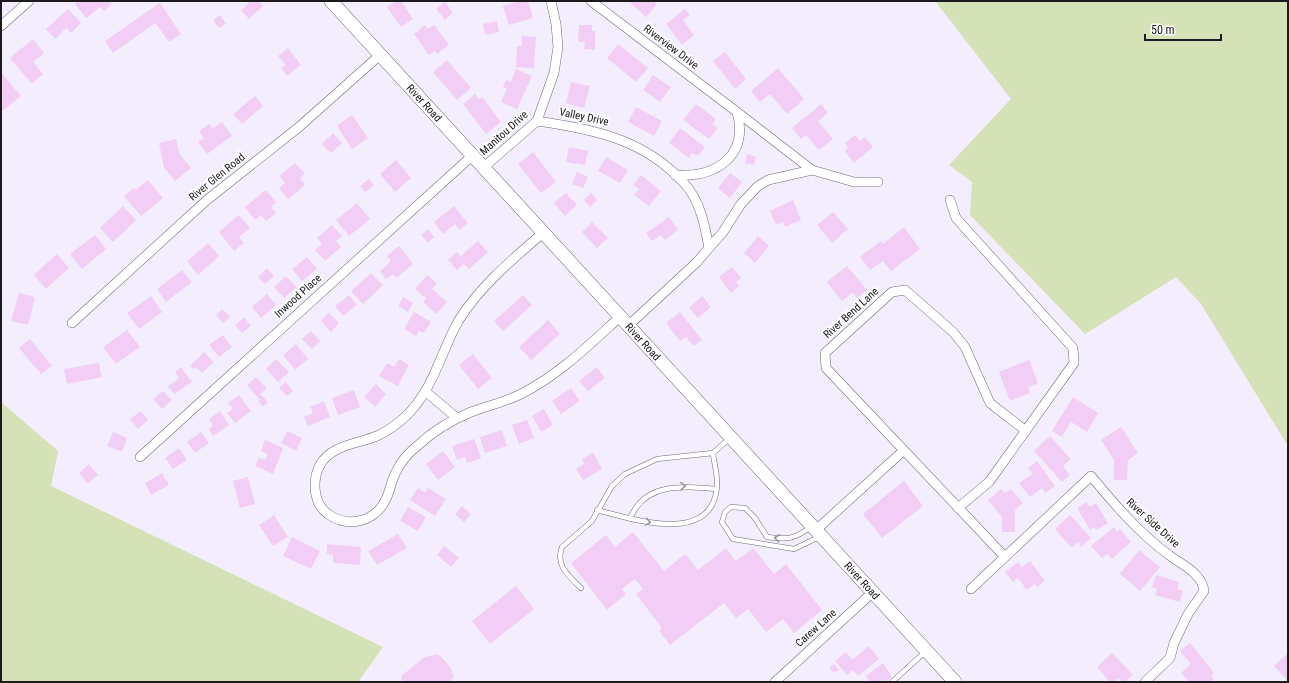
<svg xmlns="http://www.w3.org/2000/svg" width="1289" height="683" font-family="'Roboto Condensed',sans-serif">
<style>
.green{fill:#d5e1b6}
.building{fill:#f2cef6}
.lines{fill:none;stroke-linecap:round;stroke-linejoin:round}
.lane-casing{stroke:#6e6876;stroke-width:5.5}
.street-casing{stroke:#6e6876;stroke-width:10}
.secondary-casing{stroke:#6e6876;stroke-width:14}
.lane{stroke:#fff;stroke-width:4.5}
.street{stroke:#fff;stroke-width:9}
.secondary{stroke:#fff;stroke-width:13}
.oneway{stroke:#99989a}
.labels{text-anchor:middle;dominant-baseline:central;stroke-width:4;stroke-linejoin:round;paint-order:stroke}
.street-label{font-size:11px;fill:#1c191f;stroke:#fdfdfd}
</style>
<rect width="100%" height="100%" fill="#f3edfd"/>
<!-- green -->
<path class="green" d="M935,1H1288V446L1201,304L1176,277L1085,334L970,215L972,182L949,165L1011,99Z
M1,402L58,451L51,486L383,647L358,682H1Z"/>
<!-- building -->
<path class="building" d="M78,1H109L112,4L104,11L100,7L86,18L75,4Z
M248,1H258L263,6L249,19L241,10L249,3Z
M396,1H401L413,19L401,27L387,7Z
M519,1H528L533,18L509,25L503,6Z
M629,1H653L657,4L646,17Z
M445,2L453,13L445,20L436,9Z
M160,3L181,34L169,42L155,23L113,53L105,41Z
M68,9L81,23L71,33L66,28L55,39L46,29Z
M685,9L690,15L683,20L694,35L682,45L666,24Z
M220,15L226,24L219,28L213,20Z
M497,21L499,32L485,35L483,24Z
M425,25L428,29L434,25L449,45L437,54L435,51L429,55L414,34Z
M579,25H592V31H595V50L584,49L585,42H578Z
M522,36L536,37L534,68L516,67L517,46H522Z
M33,39L44,53L33,62L43,74L32,84L10,58Z
M618,44L648,68L636,82L607,58Z
M288,48L301,65L287,76L281,68L286,65L278,56Z
M725,52L746,79L735,89L713,61Z
M447,60L471,88L457,100L433,72Z
M778,68L804,99L787,114L770,94L760,102L751,91Z
M516,69L532,76L517,109L501,102L507,89L503,87L506,80L511,82Z
M1,72L21,96L1,112Z
M653,75L671,87L660,102L643,90Z
M571,82L590,86L584,108L566,103Z
M475,94L479,100L482,97L501,122L486,134L463,104Z
M255,96L263,106L242,124L233,114Z
M696,104L716,119L712,124L718,128L709,139L683,120Z
M821,104L828,113L818,121L833,139L819,150L806,135L801,139L792,128Z
M636,107L662,121L654,136L628,122Z
M352,115L368,138L352,149L337,126Z
M222,122L232,136L207,154L198,142L204,138L199,131L209,124L213,129Z
M680,128L705,147L698,156L692,153L689,158L669,143Z
M333,133L342,143L331,153L322,144Z
M855,135L860,141L865,137L873,147L854,163L845,151L848,148L845,143Z
M176,139L180,155L191,168L175,181L164,168L159,143Z
M569,147L588,151L585,165L566,162Z
M533,152L556,182L541,193L518,164Z
M747,154L756,157L754,165L745,163Z
M606,157L628,170L620,183L598,171Z
M396,160L411,178L395,192L380,174Z
M295,163L305,174L300,178L305,185L288,199L279,188L285,183L279,176Z
M577,172L588,177L583,188L572,184Z
M730,173L742,182L730,198L718,188Z
M641,175L661,191L649,206L634,195L639,189L633,185Z
M369,179L374,185L365,192L360,186Z
M148,180L163,198L141,216L124,196L134,188L136,190Z
M266,190L276,202L271,207L276,213L266,221L261,215L255,220L245,207Z
M566,193L577,205L565,216L554,203Z
M591,193L597,200L590,207L584,200Z
M793,200L801,220L785,227L783,222L776,225L770,211Z
M357,203L370,219L349,236L336,220Z
M123,206L136,220L113,242L100,228Z
M454,206L468,223L459,230L455,224L443,234L434,222Z
M833,212L848,229L832,243L817,225Z
M239,215L250,228L239,237L244,243L234,251L219,232Z
M669,217L678,230L665,240L661,235L652,241L646,233Z
M592,222L608,238L597,248L582,232Z
M332,225L342,236L336,241L341,247L325,261L315,250L322,244L317,238Z
M904,227L920,249L891,271L883,261L870,270L860,257L881,241L883,244Z
M428,229L434,237L428,243L421,235Z
M95,235L106,249L82,269L70,254Z
M758,236L769,246L755,263L744,253Z
M478,241L488,252L469,269L464,264L457,270L448,260L457,252L461,256Z
M208,243L219,256L198,275L187,261Z
M399,246L413,264L396,278L393,274L386,279L380,271L391,261L387,256Z
M57,254L69,268L46,289L34,275Z
M307,257L317,269L302,281L292,269Z
M847,266L867,290L857,298L853,292L842,301L827,282Z
M732,267L741,278L736,282L739,286L731,293L719,277Z
M267,268L274,276L265,284L258,277Z
M182,270L192,282L166,302L157,289Z
M371,273L383,285L363,304L351,291Z
M427,275L437,283L432,289L447,302L436,314L423,302L426,298L415,289Z
M286,276L297,287L284,298L274,287Z
M19,293L35,297L28,325L11,321Z
M267,294L276,305L261,318L252,307Z
M349,295L357,305L343,316L335,306Z
M523,295L532,305L503,331L494,321Z
M151,296L162,312L139,329L127,313Z
M702,296L711,307L698,318L689,308Z
M403,297L413,303L408,312L398,306Z
M222,309L230,317L223,323L216,315Z
M414,312L431,322L424,333L419,331L416,336L404,329Z
M680,312L702,340L694,346L686,337L680,341L666,323Z
M329,313L339,323L331,332L321,321Z
M244,317L251,326L242,333L235,325Z
M548,320L560,334L531,360L519,347Z
M127,330L140,347L116,364L103,347Z
M311,331L320,341L312,349L302,339Z
M223,335L232,347L219,357L209,345Z
M30,339L52,366L41,374L19,348Z
M296,344L308,359L295,370L283,355Z
M204,352L214,362L202,373L196,367L194,369L190,366Z
M473,354L492,378L478,389L459,365Z
M276,359L289,372L278,382L266,369Z
M399,359L409,365L398,386L379,376L387,363L394,367Z
M1029,360L1038,383L1028,387L1030,393L1010,401L999,372Z
M99,363L102,377L67,384L64,369Z
M181,367L192,382L174,394L168,386L179,378L175,372Z
M597,367L605,378L588,391L579,381Z
M256,377L267,388L260,394L268,402L263,407L258,401L260,400L247,385Z
M286,382L293,391L287,396L279,388Z
M376,384L386,394L375,407L364,397Z
M571,388L580,401L561,414L552,401Z
M354,390L360,407L338,415L332,398Z
M163,391L172,400L162,409L153,399Z
M239,395L251,411L235,423L227,413L233,409L228,403Z
M1073,397L1098,413L1087,432L1071,422L1062,437L1052,431Z
M324,401L330,417L308,426L304,417L313,413L310,407Z
M544,409L553,425L541,432L532,416Z
M141,411L148,420L138,429L130,419Z
M220,411L229,425L213,436L209,429L213,426L209,419Z
M527,420L534,438L519,444L512,425Z
M1121,427L1138,453L1128,460L1127,480H1114V460L1101,440Z
M502,430L507,446L485,453L480,437Z
M287,431L302,438L296,451L281,443Z
M113,432L127,438L122,452L107,446Z
M201,432L209,443L195,453L187,442Z
M1050,436L1071,459L1063,466L1070,475L1062,482L1034,451Z
M474,439L481,458L467,463L465,457L457,460L452,446Z
M265,440L283,448L273,474L255,466L259,458L265,460L268,454L261,451Z
M179,448L187,460L173,469L165,458Z
M443,451L455,467L438,480L426,464Z
M593,452L602,469L583,480L576,469L584,464L582,459Z
M1037,461L1055,486L1045,493L1042,488L1030,497L1019,483L1033,474L1028,468Z
M89,464L98,475L88,484L79,473Z
M162,473L169,485L151,495L145,483Z
M248,477L255,504L240,508L233,481Z
M904,481L923,506L882,538L863,514Z
M418,488L425,493L428,488L446,499L435,516L410,500Z
M1001,489L1005,493L1011,489L1023,503L1015,510V532H1002V517L988,500Z
M1086,502L1090,507L1096,503L1108,523L1096,530L1094,527L1090,530L1077,508Z
M462,506L471,514L464,522L455,514Z
M408,507L426,517L418,531L400,521Z
M274,515L288,537L273,546L259,525Z
M1070,515L1091,538L1081,547L1078,542L1072,548L1055,529Z
M1114,527L1117,532L1120,529L1131,542L1112,559L1107,554L1102,558L1091,546Z
M633,532L664,571L685,554L698,570L726,548L736,561L753,548L774,574L786,564L822,610L794,633L783,619L766,632L748,609L736,618L724,603L670,645L659,631L662,628L636,594L643,589L635,579L622,589L626,594L607,610L571,563L606,535L615,547Z
M398,534L407,548L377,565L368,551Z
M292,537L320,551L311,569L283,556Z
M327,544L361,547L360,565L333,563V555L327,554Z
M444,546L459,558L451,567L437,555Z
M1139,550L1160,567L1140,591L1120,574Z
M1030,561L1045,581L1037,587L1035,584L1027,590L1018,578L1013,582L1005,572L1018,562L1022,567Z
M1156,575L1179,582L1177,589L1183,591L1180,602L1155,595L1157,589L1152,587Z
M516,586L534,609L490,644L472,621Z
M1190,643L1214,673L1211,676L1214,680L1211,682H1189L1181,673L1191,664L1180,651Z
M869,646L879,659L858,676L853,670L847,675L835,661L846,652L852,660Z
M1112,653L1133,675L1125,682H1122L1118,678L1114,682H1110L1097,667Z
M1288,653V681L1274,666Z
M438,654L450,666L454,678L449,682H402L401,676L425,657Z
M883,663L892,677L885,682H871L866,676Z
M834,664L839,670L834,673L829,667Z"/>
<g class="lines">
<defs>
<path id="lane" d="M597,510C632,519 712,546 717,487C718,475 714,464 713,453
M630,519C644,482 684,486 716,489
M811,527C794,539 788,540 767,537L755,518L745,508L731,507L725,512L722,522L733,539L794,549L819,537
M581,588C569,576 555,566 562,547L592,521L612,486L625,474L657,459L713,453L730,438
M892,682L925,652"/>
<path id="street" d="M591,1L737,112C749,156 716,178 675,175
M1,26L29,1
M737,112L812,170L854,182H878
M537,121C593,129 644,139 684,183C700,200 705,226 709,248L697,262L629,325
M484,167L537,121L554,73L558,47L556,24L551,1
M950,200L956,218L1073,348L1074,363L989,482L958,508
M544,232C514,258 480,286 459,320C441,351 434,388 408,414C399,423 388,431 377,436C357,444 331,445 320,465C312,480 313,504 328,514C349,529 376,521 386,499C390,491 391,482 395,474C400,463 407,454 416,447C432,432 451,420 471,412C487,406 505,402 521,394C559,375 590,344 621,316
M709,248L723,232L741,204L758,186L768,180L812,170
M72,323L207,200L299,127L380,55
M426,392L457,418
M140,457L473,155
M816,530L903,451
M1005,557L826,368L825,353L892,292L905,290L953,332L965,347L990,403L1026,431
M971,589L1091,476C1115,505 1139,533 1169,555C1182,565 1202,573 1204,591L1188,614L1174,643L1170,658L1145,682
M775,682L873,592"/>
<g id="secondary">
<path id="s1" d="M331,1L955,682"/>
</g>
</defs>
<!-- lane casing -->
<use href="#lane" class="lane-casing"/>
<!-- street casing -->
<use href="#street" class="street-casing"/>
<!-- secondary casing -->
<use href="#secondary" class="secondary-casing"/>
<!-- lane -->
<use href="#lane" class="lane"/>
<!-- street -->
<use href="#street" class="street"/>
<!-- secondary -->
<use href="#secondary" class="secondary"/>
</g>
<!-- one-way arrows -->
<defs><path id="oneway-chevron" d="M-2-3.5L2.5 0L-2 3.5" fill="none" stroke-width="1.6" stroke-linecap="round" stroke-linejoin="round"/></defs>
<g class="oneway">
<use href="#oneway-chevron" transform="translate(683 486) rotate(-2)"/>
<use href="#oneway-chevron" transform="translate(648 522) rotate(9)"/>
<use href="#oneway-chevron" transform="translate(777 538) rotate(-174)"/>
</g>
<g class="labels">
<!-- street labels -->
<g class="street-label">
<text transform="translate(671 47) rotate(37)">Riverview Drive</text>
<text stroke="none"><textPath href="#s1" startOffset="138">River Road</textPath></text>
<text transform="translate(584 117) rotate(12)">Valley Drive</text>
<text transform="translate(504 133) rotate(-42)">Manitou Drive</text>
<text transform="translate(217 177) rotate(-39)">River Glen Road</text>
<text transform="translate(298 296) rotate(-42)">Inwood Place</text>
<text transform="translate(851 313) rotate(-42)">River Bend Lane</text>
<text stroke="none"><textPath href="#s1" startOffset="462">River Road</textPath></text>
<text transform="translate(1153 523) rotate(42)">River Side Drive</text>
<text stroke="none"><textPath href="#s1" startOffset="786">River Road</textPath></text>
<text transform="translate(816 628) rotate(-42)">Carew Lane</text>
</g>
</g>
<!-- border -->
<rect width="1289" height="683" fill="none" stroke="#1c191f" stroke-width="4"/>
<!-- scale -->
<path d="M1145 34v6h76v-6" fill="none" stroke="#1c191f" stroke-width="2"/>
<text x="1151" y="34" font-size="12" fill="#1c191f" stroke="#fdfdfd" stroke-width="3" paint-order="stroke">50 m</text>
</svg>
